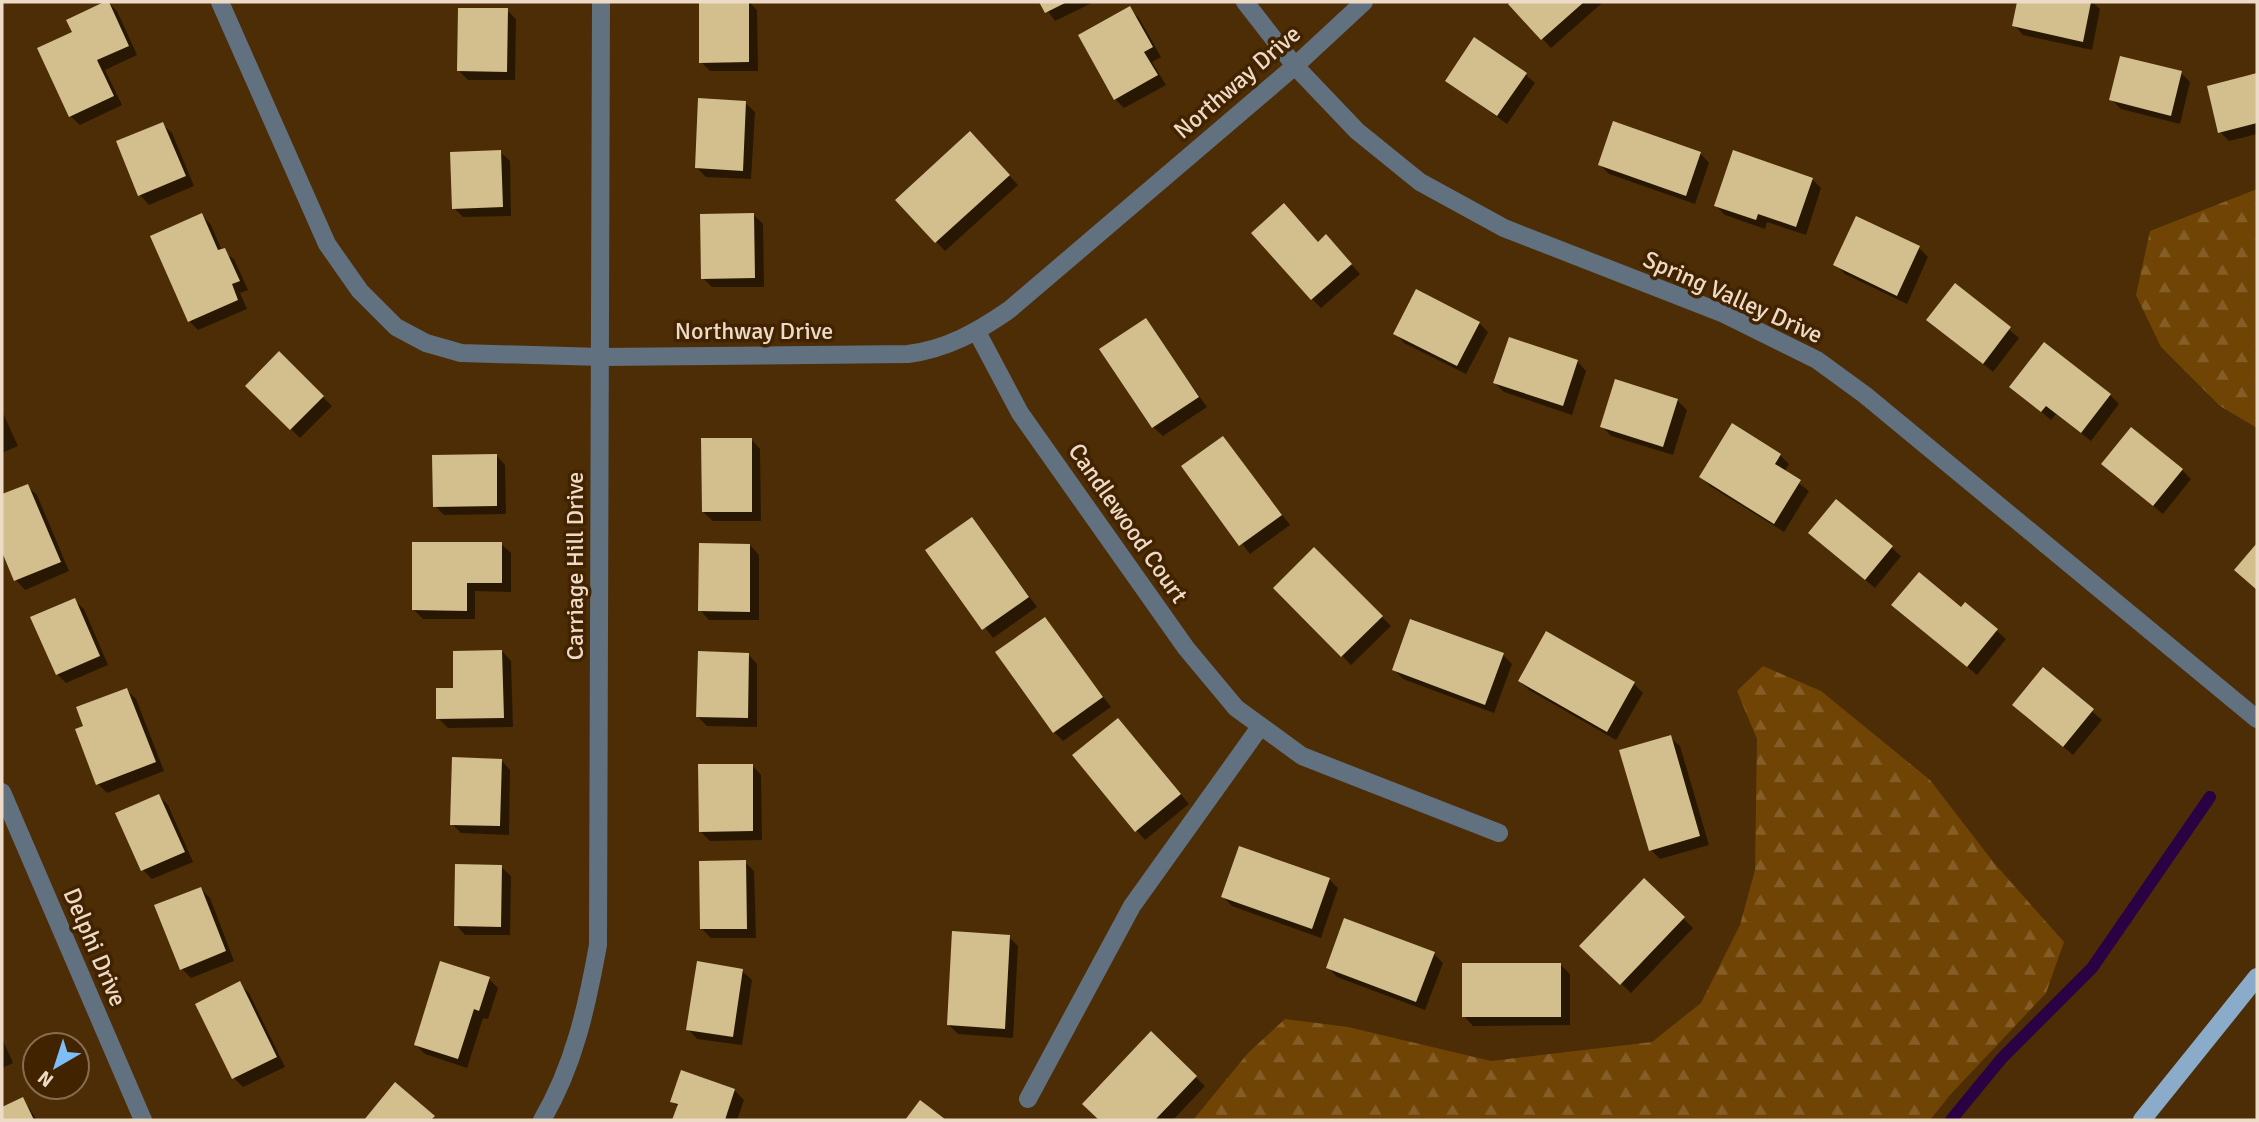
<svg xmlns="http://www.w3.org/2000/svg" width="2259" height="1122" font-family="Signika,sans-serif">
<style>
.forest{fill:url(#forest-firs)}
.shadow{fill:#0007}
.lines{fill:none;stroke-linecap:round;stroke-linejoin:round}
.stream{stroke:#2a0243;stroke-width:12}
.building{fill:#d3be8e}
.minor{stroke:#617180;stroke-width:18}
.major{stroke:#8aabca;stroke-width:18}
.labels{text-anchor:middle;dominant-baseline:central;stroke-width:7;stroke-linejoin:round;paint-order:stroke}
.street-label{font-size:24px;fill:#eedbc7;stroke:#412300}
</style>
<defs>
<pattern id="forest-firs" width="22" height="20" patternUnits="userSpaceOnUse" patternTransform="scale(1.75)"><rect width="22" height="20" fill="#704404"/><path d="M5 1l3.5 6h-7zM16 11l3.5 6h-7z" fill="#855e27"/></pattern>
</defs>
<rect width="100%" height="100%" fill="#4c2d06"/>
<!-- forest -->
<path class="forest" d="M2257,189V428L2220,406L2161,347L2136,295L2150,231Z
M1763,666L1821,691L1930,780L1994,863L2064,942L2046,993L1950,1095L1930,1120H1193L1248,1053L1285,1019L1348,1027L1491,1061L1652,1042L1701,1003L1740,925L1755,870L1757,739L1737,691Z"/>
<!-- shadow -->
<path class="shadow" d="M108,2L117,11L137,55L105,70L122,105L80,125L70,116L74,33L68,21Z
M701,2H749L757,10L758,71H710L701,62Z
M1041,2H1094L1055,21Z
M1513,2H1601L1602,3L1551,48L1511,4Z
M2019,2H2092L2100,9L2092,50L2023,35L2014,25Z
M1129,8L1139,18L1161,57L1152,62L1166,85L1124,108L1115,99Z
M507,10L516,19L515,80H468L459,71Z
M2181,73L2190,82L2180,124L2121,109L2111,99Z
M1525,74L1535,83L1507,124L1447,81Z
M2257,75V134L2229,141L2220,132L2209,87Z
M745,103L755,112L751,179L706,177L697,168Z
M162,124L172,133L194,186L149,205L140,195L118,142Z
M979,143L1018,185L945,251L897,200Z
M500,152L510,161L511,216L463,217L454,208Z
M1700,153L1709,163L1695,204L1609,174L1600,165Z
M1812,179L1821,188L1806,235L1767,222L1765,229L1725,215L1716,206Z
M202,215L211,225L222,251L234,259L248,290L240,293L247,309L198,330L189,321Z
M754,215L763,224L764,287H712L703,278Z
M1335,246L1360,274L1321,308L1312,299Z
M1919,248L1928,257L1907,304L1845,274L1835,264Z
M1955,285L2019,338L1993,372L1928,319Z
M1145,320L1207,407L1163,436L1153,427Z
M1479,323L1488,332L1466,374L1404,343L1395,333Z
M279,354L332,406L300,438L247,386Z
M1577,361L1586,371L1572,415L1504,392L1495,383Z
M2012,387L2110,395L2119,404L2091,441L2056,414L2051,420Z
M1677,400L1687,410L1673,455L1611,436L1602,426Z
M2,411L18,446L2,453Z
M1223,438L1290,525L1250,554L1183,467Z
M751,439L760,449L761,521H713L703,512Z
M496,455L505,465L506,514L444,515L435,506Z
M1780,455L1789,464L1784,472L1809,491L1784,532L1710,486L1701,477Z
M2182,470L2191,479L2163,514L2113,473Z
M27,486L37,495L69,571L25,590L16,580L2,547V496Z
M1837,501L1901,556L1875,588L1819,542Z
M972,519L1037,607L993,638L928,550Z
M501,544L511,553V592L475,591V619H423L414,610Z
M750,545L759,555V620H709L700,610Z
M1314,549L1391,626L1351,665L1275,588Z
M74,600L84,609L108,665L66,683L57,674Z
M1966,604L2006,639L1977,675L1903,614L1962,609Z
M1044,619L1111,707L1063,741L1054,732Z
M502,651L511,661L513,727L448,728L438,718L455,690Z
M748,654L757,664V727L707,726L698,717Z
M1503,655L1512,664L1494,713L1403,679L1394,670Z
M2043,669L2102,720L2073,755L2023,714Z
M1520,681L1634,684L1643,693L1616,740L1529,690Z
M127,690L136,699L164,771L107,793L98,784L85,727Z
M1127,729L1189,804L1145,840L1136,830Z
M1670,737L1680,746L1709,845L1660,859L1651,850Z
M501,760L510,770L509,835L461,833L452,824Z
M752,765L761,775L762,840L710,841L700,831Z
M159,796L168,805L193,862L152,879L143,870Z
M745,862L754,871L756,938H711L702,929Z
M501,867L511,876L510,935H465L456,925Z
M1329,879L1338,888L1321,938L1232,906L1223,897Z
M1644,880L1693,928L1631,993L1582,946Z
M201,889L210,898L234,961L191,978L182,969Z
M1009,937L1018,946L1013,1038L958,1034L949,1025Z
M1434,954L1443,963L1425,1010L1337,977L1328,967Z
M1560,964L1570,974V1025L1473,1026L1464,1016Z
M742,971L752,980L742,1045L697,1039L688,1029Z
M489,979L498,988L488,1019L483,1018L467,1068L425,1054L416,1045Z
M239,983L249,993L285,1067L243,1087L234,1078Z
M1151,1034L1205,1086L1173,1120H1101L1085,1104Z
M2,1038L13,1063L2,1068Z
M396,1085L433,1117L437,1120H366Z
M734,1090L744,1100L737,1120H674L678,1107L672,1101Z
M23,1099L37,1120H2V1109Z"/>
<g class="lines">
<!-- stream -->
<path class="stream" d="M1951,1120L2002,1058L2092,968L2210,797"/>
</g>
<!-- building -->
<path class="building" d="M104,2H109L129,46L97,60L114,96L69,117L37,48L72,32L66,20Z
M699,2H749V62L699,63Z
M1039,2H1067L1045,13Z
M1511,2H1584L1541,40L1508,4Z
M2017,2H2091L2083,42L2012,26Z
M1130,6L1153,47L1144,52L1158,75L1114,100L1078,35Z
M458,8H508L507,72L457,71Z
M1474,37L1527,73L1497,116L1445,81Z
M2120,56L2182,71L2171,116L2109,100Z
M2257,73V123L2218,133L2207,86Z
M698,98L746,101L743,171L695,168Z
M1613,121L1701,152L1686,196L1598,165Z
M163,122L186,176L138,196L116,141Z
M970,131L1010,175L935,243L895,200Z
M501,150L503,207L452,209L450,152Z
M1733,150L1813,178L1796,227L1758,214L1756,220L1714,206Z
M1284,203L1318,242L1326,234L1352,264L1311,300L1251,233Z
M202,213L218,250L225,248L240,281L232,284L238,300L188,322L150,236Z
M754,213L755,278L701,279L700,214Z
M1856,216L1920,246L1897,296L1833,265Z
M1955,283L2011,327L1983,364L1926,320Z
M1416,289L1480,322L1457,366L1393,334Z
M1146,318L1199,397L1152,428L1099,349Z
M1509,337L1578,360L1563,406L1493,383Z
M2044,342L2111,394L2081,433L2046,406L2041,412L2009,387Z
M279,351L324,396L290,430L245,386Z
M1615,379L1678,399L1663,447L1600,427Z
M1732,423L1781,454L1775,464L1801,480L1774,524L1699,477Z
M2131,427L2183,469L2153,506L2101,464Z
M1223,436L1282,515L1239,546L1181,466Z
M701,438H752V512H702Z
M497,454V506L433,507L432,455Z
M28,484L61,562L14,581L2,552V494Z
M1836,499L1893,546L1865,580L1808,533Z
M972,517L1029,597L982,630L925,550Z
M412,542H502V583H467V611L412,610Z
M699,543L750,544V612L698,611Z
M2257,543V590L2234,570Z
M1314,547L1383,616L1341,657L1273,588Z
M1919,572L1961,607L1965,602L1998,629L1967,667L1891,605Z
M75,598L100,656L56,675L30,617Z
M1045,617L1103,697L1053,733L995,652Z
M1410,619L1504,653L1485,705L1392,670Z
M1546,631L1635,682L1607,732L1518,681Z
M502,650L504,718L436,719V688H453V651Z
M698,651L749,653L748,718L696,717Z
M2043,667L2094,709L2063,747L2012,705Z
M127,688L156,762L96,785L75,729L83,726L76,707Z
M1118,718L1181,794L1135,832L1072,755Z
M1671,735L1700,836L1649,851L1619,750Z
M452,757L502,759L500,826L450,825Z
M698,764H753V831L699,832Z
M159,794L185,852L141,871L115,813Z
M1239,846L1330,878L1312,929L1221,897Z
M746,860L747,929H700L699,861Z
M455,864L502,865L501,927L454,926Z
M1644,878L1685,917L1620,985L1579,946Z
M201,887L226,951L180,970L154,905Z
M1344,918L1435,952L1416,1002L1326,968Z
M952,931L1010,935L1005,1029L947,1025Z
M440,961L490,977L479,1011L474,1009L458,1059L414,1045Z
M697,961L743,969L733,1037L686,1030Z
M1462,963H1561V1017H1462Z
M240,981L277,1057L232,1079L195,1004Z
M1151,1031L1197,1076L1155,1120H1099L1082,1104Z
M681,1070L735,1089L725,1120H672L678,1104L670,1102Z
M395,1082L435,1116L431,1120H364Z
M23,1097L34,1120H2V1107Z
M920,1100L928,1106L946,1120H905Z"/>
<g class="lines">
<!-- minor -->
<path class="minor" d="M220,2L327,244L360,291L396,327L426,343L461,353L601,357L908,354C947,349 977,332 1009,310L1295,66L1364,2
M1245,2L1295,66L1357,131L1420,182L1504,228L1722,313L1817,360L1865,395L2257,719
M977,332L1020,413L1186,648L1236,708L1302,756L1499,833
M2,792L143,1120
M1028,1099L1132,906L1260,727
M542,1120C574,1066 587,1006 598,945L601,2"/>
<!-- major -->
<path class="major" d="M2142,1120L2257,977"/>
</g>
<g class="labels">
<!-- street labels -->
<g class="street-label">
<text transform="translate(1237 82) rotate(-41)">Northway Drive</text>
<text transform="translate(1733 297) rotate(24)">Spring Valley Drive</text>
<text x="754" y="331">Northway Drive</text>
<text transform="translate(1128 523) rotate(55)">Candlewood Court</text>
<text transform="translate(575 566) rotate(-90)">Carriage Hill Drive</text>
<text transform="translate(95 947) rotate(67)">Delphi Drive</text>
</g>
</g>
<!-- border -->
<rect width="2259" height="1122" fill="none" stroke="#eedbc7" stroke-width="7"/>
<!-- north arrow -->
<g transform="translate(56 1066) rotate(219)"><circle r="33" fill="#412300" stroke="#866d50" stroke-width="2"/>
<path d="M0-5L12 26L0 18L-12 26Z" fill="#7dbef9"/>
<text y="-10" font-size="19" font-weight="bold" text-anchor="middle" fill="#eedbc7">N</text>
</g>
</svg>
